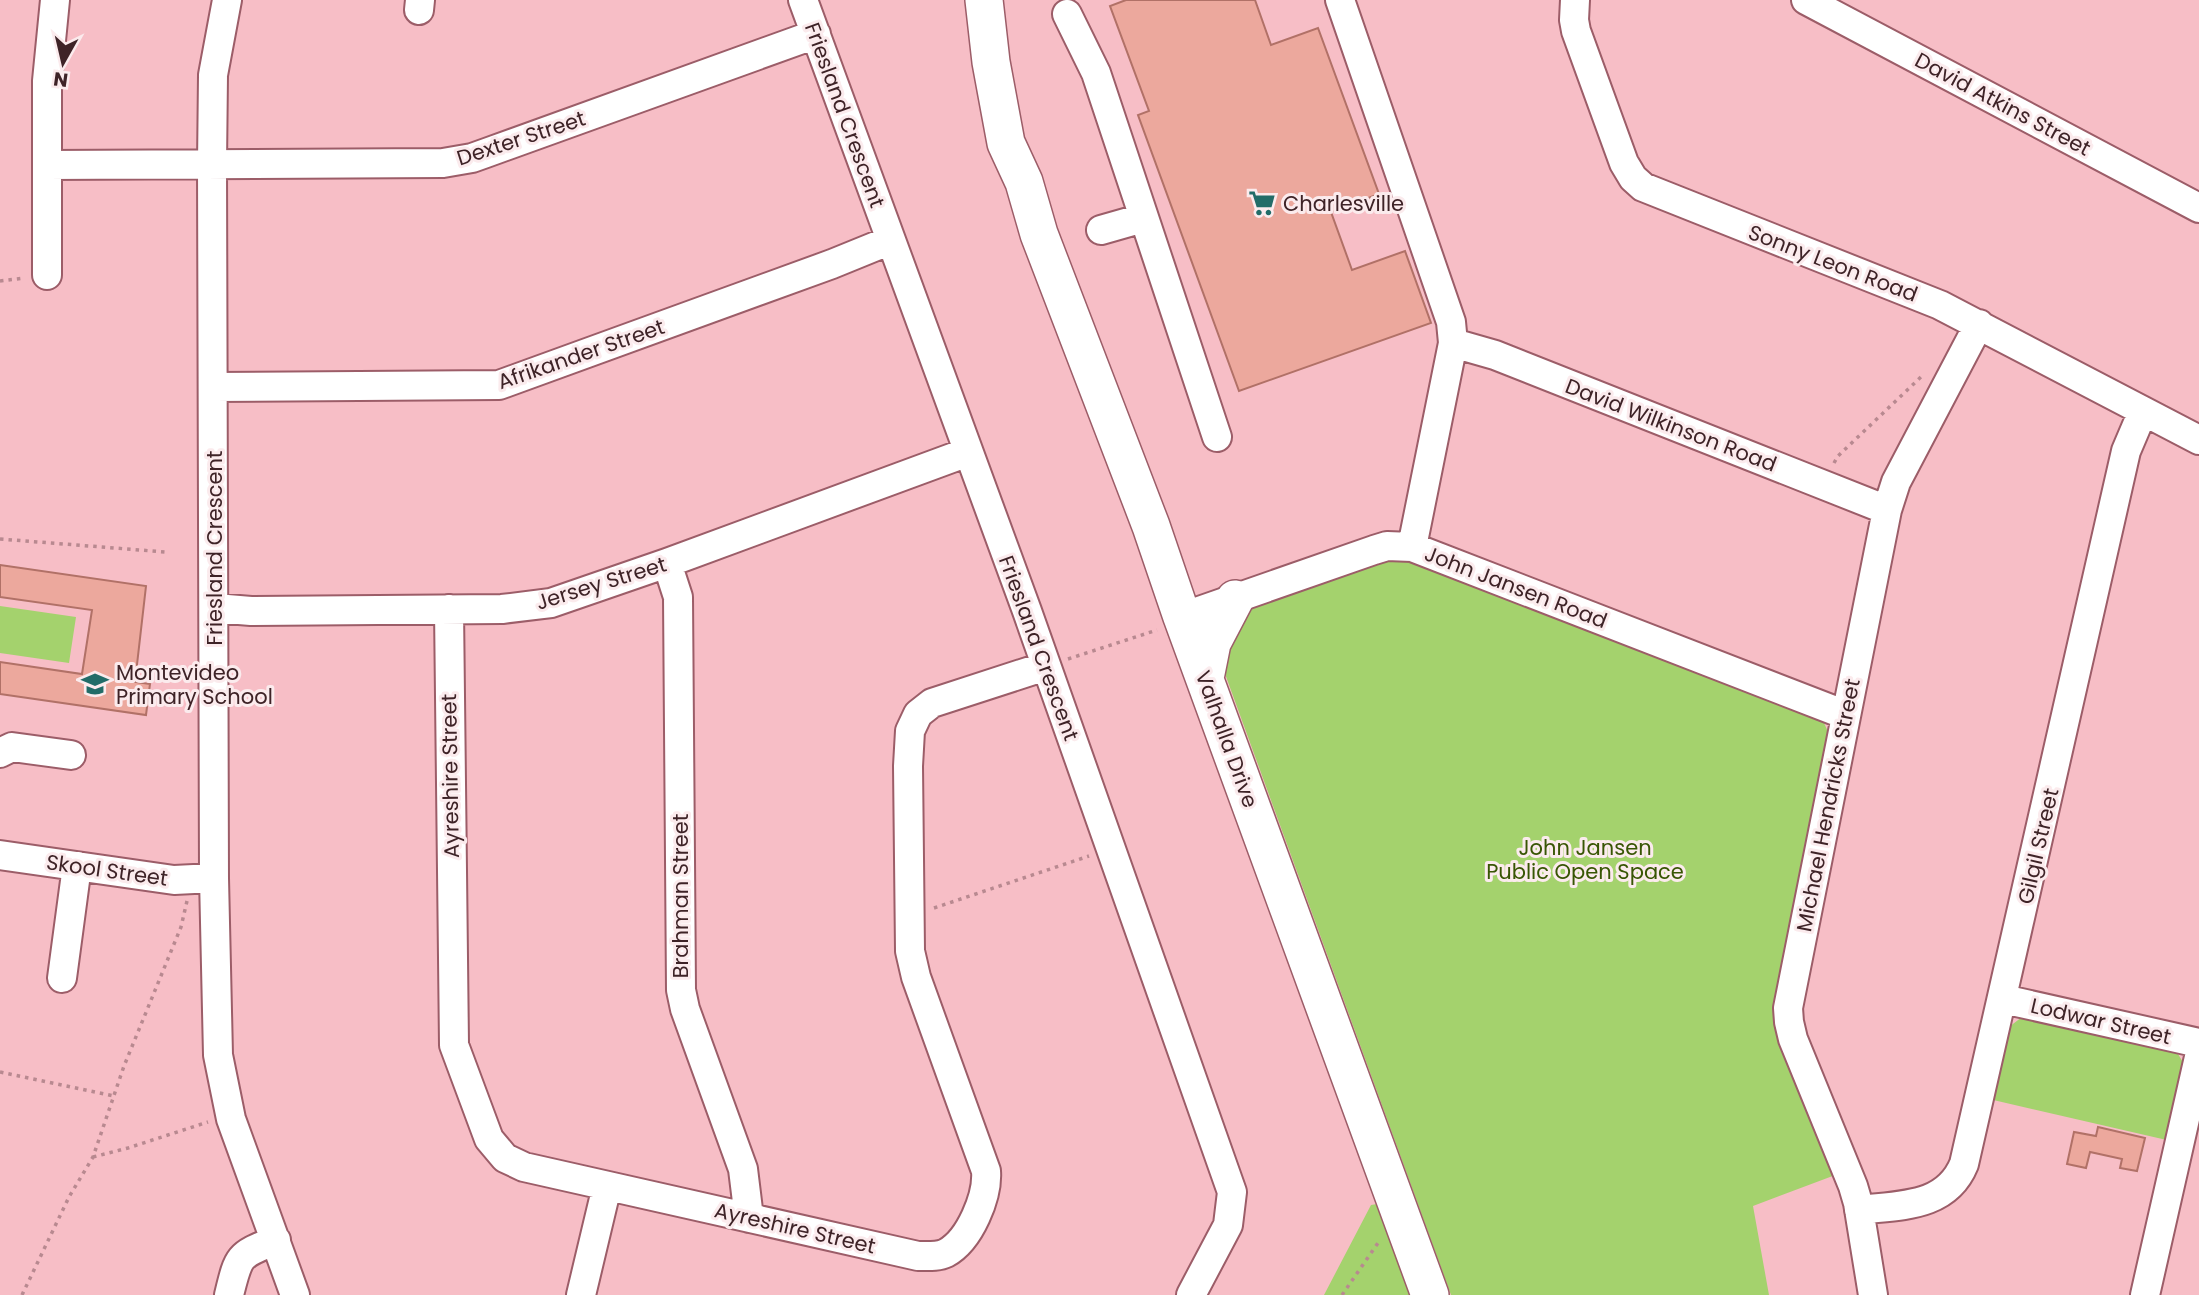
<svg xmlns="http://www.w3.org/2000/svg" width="2199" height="1295" font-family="Poppins,sans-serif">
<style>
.green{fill:#a4d26d}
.building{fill:#eca89d;stroke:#b17167;stroke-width:2}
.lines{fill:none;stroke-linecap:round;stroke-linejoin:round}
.minor-casing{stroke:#9c5d68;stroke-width:32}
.major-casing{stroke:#9c5d68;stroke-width:40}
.path{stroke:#b88990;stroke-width:3.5;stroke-dasharray:3.5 5;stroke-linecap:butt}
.minor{stroke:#fff;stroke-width:28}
.major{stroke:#fff;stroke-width:37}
.labels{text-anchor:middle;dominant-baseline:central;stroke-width:6;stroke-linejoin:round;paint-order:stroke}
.street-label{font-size:21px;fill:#3e2327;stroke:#fbebed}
.poi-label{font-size:21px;fill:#3e2327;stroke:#fbebed;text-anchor:start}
.park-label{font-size:21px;fill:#385604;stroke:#fbebed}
</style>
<rect width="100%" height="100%" fill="#f7bec6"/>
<!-- green -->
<path class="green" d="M1396,559L1412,561L1818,717L1824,723L1830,736L1778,1009L1838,1174L1753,1206L1769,1295H1451L1224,671C1223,651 1236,621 1252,609L1379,562Z
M0,606L76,617L69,663L0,653Z
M2022,1017L2175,1049L2184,1064L2171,1141L1989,1099L2009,1027Z
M1384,1203L1412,1295H1324L1371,1205Z"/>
<!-- building -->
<path class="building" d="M1126,0H1255L1271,45L1318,28L1379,194L1331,212L1352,270L1405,251L1431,323L1239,391L1138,115L1149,111L1110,6Z
M0,565L146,586L135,682L150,684L146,715L0,694V662L82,674L92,610L0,597Z
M2098,1127L2145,1138L2137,1171L2120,1168L2122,1159L2090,1152L2086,1168L2067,1164L2074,1132L2096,1136Z"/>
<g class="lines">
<defs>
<path id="minor" d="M227,0L213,75L212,164L214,878L218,1055L231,1119L295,1295
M803,0L1027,611L1232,1192L1228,1225L1191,1295
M1340,0L1451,322L1453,343L1412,547
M1575,0L1574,20L1576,31L1624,163L1633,178L1643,187L1940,305L2199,440
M1806,0L2199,208
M419,10L420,0
M1067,14L1096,73L1217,437
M47,165L443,163L472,158L486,153L816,34
M1101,230L1143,218
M47,275V81L55,0
M1453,343L1495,355L1887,510
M214,387L499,385L832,264L891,240
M667,563L678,597L681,990L685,1009L743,1169L749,1218
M215,608L251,611L502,609L551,603L667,563L968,452
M449,609L454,1045L489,1139L505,1158L524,1167L918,1256C927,1256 938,1257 946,1253C970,1240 988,1196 986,1171L916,977L910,951L908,766L910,731L918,714L932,703L1046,666
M1182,617L1374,550L1387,546L1412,547L1846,715
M0,753L12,747L71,755
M0,855L174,880L214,878
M62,978L77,866
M2003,999L2199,1043
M1859,1210C1900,1205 1946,1208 1964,1164L2126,451L2143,411
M229,1295C239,1254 238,1256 276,1240
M581,1295L607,1186
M1873,1295L1858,1203L1853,1186L1793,1039L1789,1022L1788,1008L1887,510L1896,482L1979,324
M2145,1295L2199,1057"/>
<path id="major" d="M984,0L991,62L1006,143L1024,182L1039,234L1151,526L1182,617L1430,1295
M1205,678L1212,643L1235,599"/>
</defs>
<!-- minor casing -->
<use href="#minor" class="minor-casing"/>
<!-- major casing -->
<use href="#major" class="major-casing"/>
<!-- path -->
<path class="path" d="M0,281L24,278
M1834,463L1838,456L1923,375
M0,539L165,552
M1068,659L1157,630
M934,908L1089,856
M0,1072L114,1096
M93,1157L128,1148L208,1122
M22,1295L69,1197L93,1157L124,1066L181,927L187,901
M1342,1295L1380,1240"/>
<!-- minor -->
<use href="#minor" class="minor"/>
<!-- major -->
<use href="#major" class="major"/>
</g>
<!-- icons -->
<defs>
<symbol id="supermarket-bare" viewBox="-9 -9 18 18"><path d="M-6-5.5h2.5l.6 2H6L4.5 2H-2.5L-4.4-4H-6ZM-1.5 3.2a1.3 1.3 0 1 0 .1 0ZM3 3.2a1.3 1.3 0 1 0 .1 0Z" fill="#226c68" stroke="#fbebed" stroke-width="2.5" paint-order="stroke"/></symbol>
<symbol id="school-bare" viewBox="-9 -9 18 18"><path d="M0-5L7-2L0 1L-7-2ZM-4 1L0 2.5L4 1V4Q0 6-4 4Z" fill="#226c68" stroke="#fbebed" stroke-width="2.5" paint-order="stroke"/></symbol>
</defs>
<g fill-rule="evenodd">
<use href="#supermarket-bare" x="1243" y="184" width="38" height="38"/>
<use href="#school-bare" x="76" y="665" width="38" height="38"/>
</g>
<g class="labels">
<!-- street labels -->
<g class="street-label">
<text transform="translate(2003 104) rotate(28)">David Atkins Street</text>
<text transform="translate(845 115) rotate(70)">Friesland Crescent</text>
<text transform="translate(521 138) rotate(-18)">Dexter Street</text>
<text transform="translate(1833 263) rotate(21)">Sonny Leon Road</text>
<text transform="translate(581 354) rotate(-19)">Afrikander Street</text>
<text transform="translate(1671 425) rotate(21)">David Wilkinson Road</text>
<text transform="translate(214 548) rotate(-90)">Friesland Crescent</text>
<text transform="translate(601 583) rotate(-17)">Jersey Street</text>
<text transform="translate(1516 587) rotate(21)">John Jansen Road</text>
<text transform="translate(1039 648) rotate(70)">Friesland Crescent</text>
<text transform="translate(1227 739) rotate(70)">Valhalla Drive</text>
<text transform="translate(450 776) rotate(-91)">Ayreshire Street</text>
<text transform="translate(1828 805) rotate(-79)">Michael Hendricks Street</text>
<text transform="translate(2038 846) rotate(-77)">Gilgil Street</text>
<text transform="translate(107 870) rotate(8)">Skool Street</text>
<text transform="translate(680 896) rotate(-90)">Brahman Street</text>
<text transform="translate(2101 1021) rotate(13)">Lodwar Street</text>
<text transform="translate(795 1228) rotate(13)">Ayreshire Street</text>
</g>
<!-- poi labels -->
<g class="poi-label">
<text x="1283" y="203">Charlesville</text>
<text x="116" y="672">Montevideo<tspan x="116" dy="24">Primary School</tspan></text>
</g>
<!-- park labels -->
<g class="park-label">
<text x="1585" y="847">John Jansen<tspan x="1585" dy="24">Public Open Space</tspan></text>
</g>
</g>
<!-- north arrow -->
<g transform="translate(63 63) rotate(188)" stroke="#fbebed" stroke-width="5" paint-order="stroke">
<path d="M0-5L12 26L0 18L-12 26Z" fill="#3e2327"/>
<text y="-10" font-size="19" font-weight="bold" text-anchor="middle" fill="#3e2327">N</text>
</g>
</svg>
